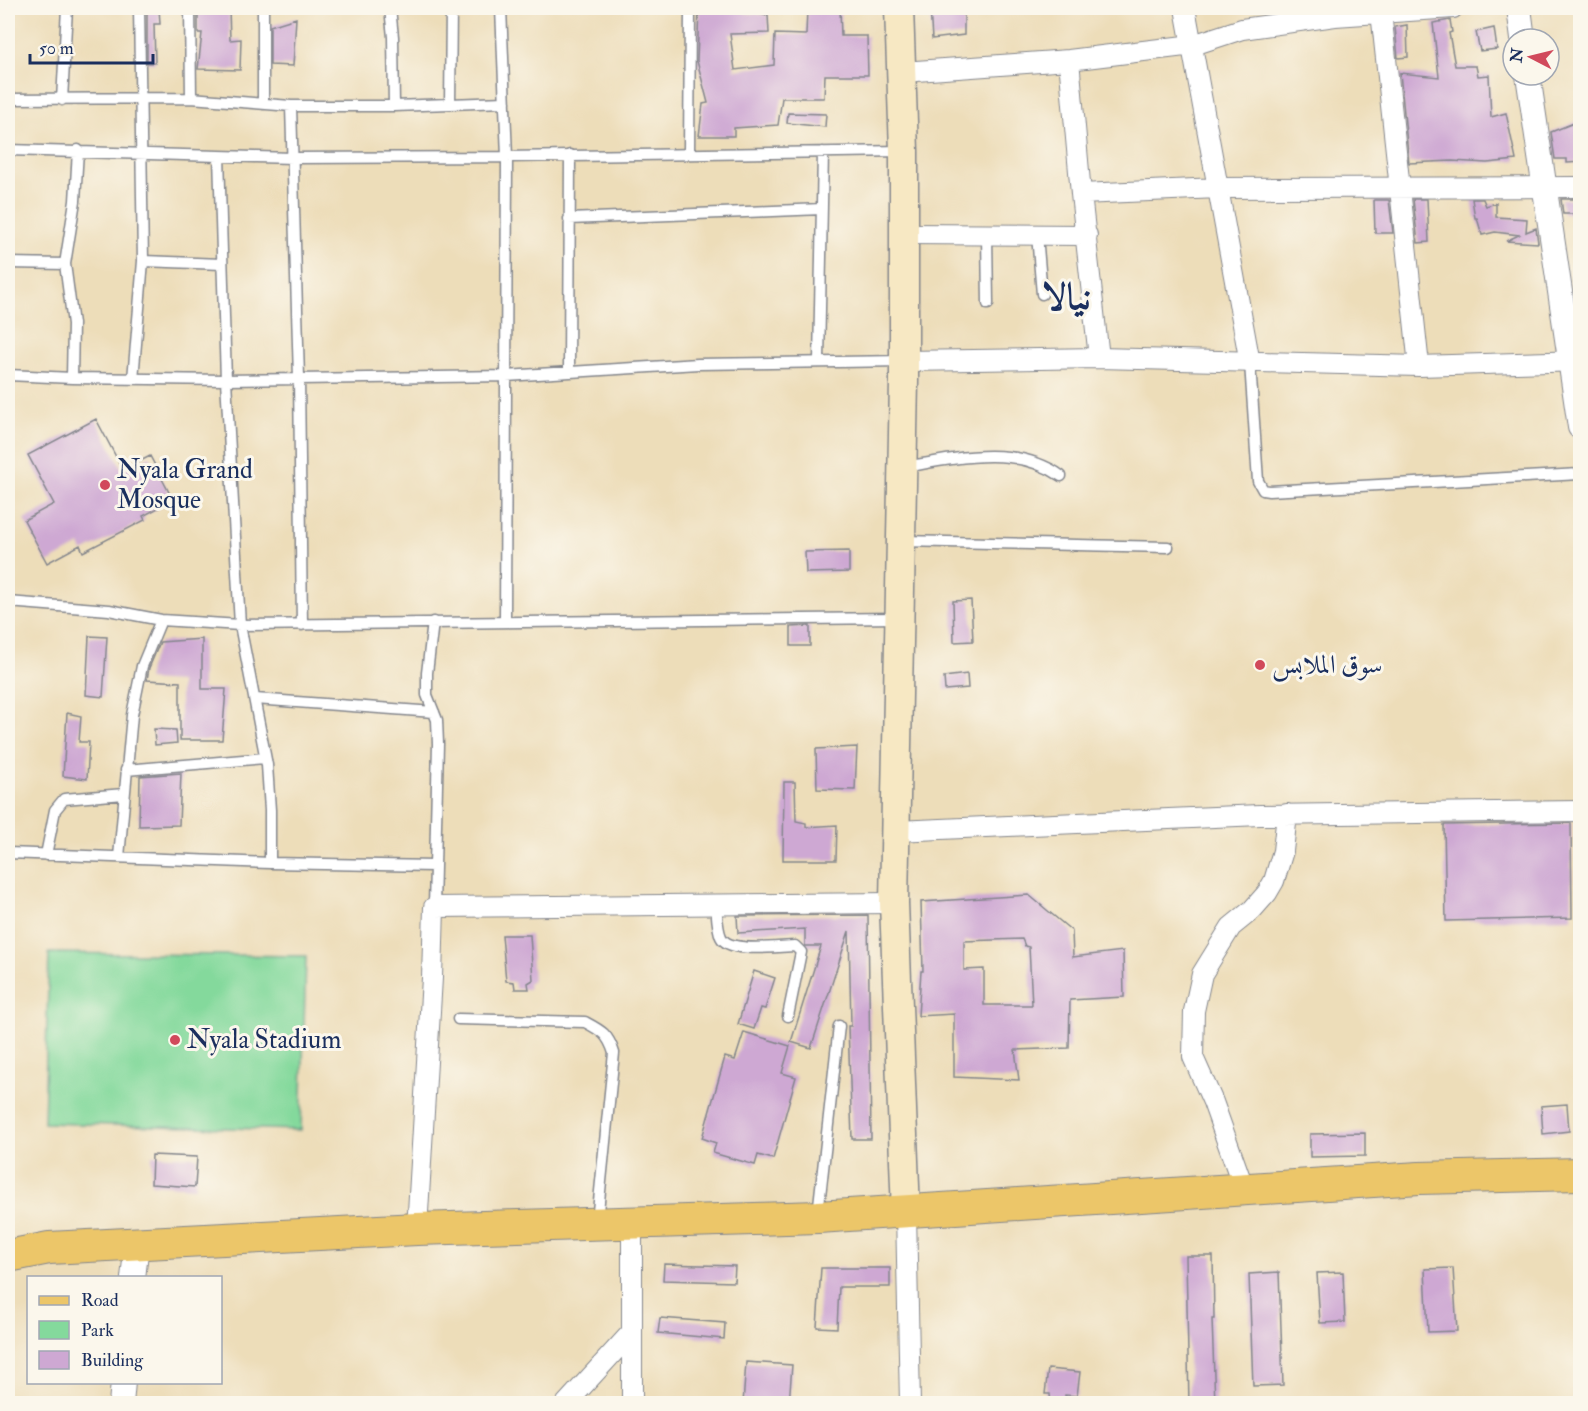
<svg xmlns="http://www.w3.org/2000/svg" width="1588" height="1411" font-family="'IM FELL Double Pica',Amiri,serif">
<style>
.green{fill:#84d99c;stroke:#50847d;stroke-width:1.5}
.building{fill:#cea8d3;fill-rule:evenodd}
.lines{fill:none;stroke-linecap:round;stroke-linejoin:round}
.service-casing{stroke:#84868c;stroke-width:13}
.minor-casing{stroke:#84868c;stroke-width:22}
.tertiary-casing{stroke:#84868c;stroke-width:26}
.secondary-casing{stroke:#84868c;stroke-width:31}
.primary-casing{stroke:#84868c;stroke-width:34}
.service{stroke:#fff;stroke-width:10}
.minor{stroke:#fff;stroke-width:20}
.tertiary{stroke:#fff;stroke-width:24}
.secondary{stroke:#f7e8c3;stroke-width:28}
.primary{stroke:#ecc669;stroke-width:32}
.poi-dot{fill:#d1495b;stroke:#fbf7ec;stroke-width:2}
.labels{text-anchor:middle;dominant-baseline:central;stroke-width:6;stroke-linejoin:round;paint-order:stroke}
.poi-label{font-size:26px;fill:#1b2f5e;stroke:#fbf7ec;text-anchor:start}
.town-label{font-size:38px;font-weight:bold;fill:#1b2f5e;stroke:#fbf7ec}
</style>
<rect width="100%" height="100%" fill="#fbf7ec"/>
<filter id="ink" filterUnits="userSpaceOnUse"><feTurbulence type="fractalNoise" baseFrequency=".0167" numOctaves="2"/><feDisplacementMap in="SourceGraphic" scale="12" xChannelSelector="R" yChannelSelector="G"/><feConvolveMatrix kernelMatrix="1 2 1 2 8 2 1 2 1" color-interpolation-filters="sRGB"/></filter>
<filter id="wash" filterUnits="userSpaceOnUse"><feTurbulence type="fractalNoise" baseFrequency=".008" numOctaves="4" result="noise"/><feDisplacementMap in="SourceGraphic" scale="24" xChannelSelector="R" yChannelSelector="G"/><feGaussianBlur stdDeviation="1.35" result="paint"/><feColorMatrix in="noise" values="0 0 0 0 0 0 0 0 0 0 0 0 0 0 0 0 0 1.4 0 .05"/><feComposite in="paint" operator="in"/></filter>
<g filter="url(#wash)">
<rect width="100%" height="100%" fill="#edddb9"/>
<!-- green -->
<path class="green" d="M49,953L306,956L301,1130L44,1123Z"/>
<g id="blocks">
<!-- building -->
<path class="building" d="M147,8H159L160,24H154L155,63H147Z
M198,8H229L230,40L241,39L240,70L198,69L202,33H198Z
M699,8H745V13L768,15L769,33L730,34L735,70L774,65L775,34L806,35L807,8H840L841,36H867L868,75H825L824,98H782L778,125L734,128V136H699L703,104L708,103L697,61Z
M930,8H964V35L932,39Z
M296,18L293,66L270,65V26Z
M1450,20L1452,32L1449,33L1455,66H1476L1478,76L1489,75L1491,117L1506,113L1516,160L1487,163L1452,161L1409,163L1400,73L1439,77L1433,23Z
M1407,25L1408,57L1398,58L1395,27Z
M1494,28L1497,49L1480,51L1476,32Z
M788,113L826,114L825,127L787,123Z
M1581,120V162L1567,163V159H1555L1551,132Z
M1413,199H1427L1429,242L1418,243Z
M1472,199H1483L1486,206L1496,203V217L1527,219L1526,232L1536,228L1538,243L1506,241L1519,235L1495,232L1482,235L1477,218H1475Z
M1561,199H1581V214H1563Z
M1374,200H1389L1393,233H1375Z
M96,419L123,470L150,456L173,500L143,516L145,520L83,552L80,545L47,563L24,520L54,504L28,455Z
M849,551V572L806,573L805,552Z
M971,600L973,641L954,642L953,601Z
M810,626V646H791V627Z
M89,636L107,637L103,697L86,695Z
M202,639V689H226L222,740H180V682L147,680L149,668L160,642Z
M967,674L968,688L945,690L944,677Z
M67,713L81,716L79,742H89L87,779L63,776Z
M154,729L176,730L177,743L155,745Z
M857,747L855,790L817,789L816,749Z
M181,773L179,825L139,826L140,776Z
M784,782H795L796,821L806,823V827L837,825L836,860H783Z
M1571,823L1572,918L1446,921L1444,825Z
M1029,895L1072,931L1073,957L1123,951L1124,997L1070,1000L1069,1048L1015,1050L1019,1080L954,1077V1014L918,1016L921,971H923L921,902ZM1022,939L1025,946L1029,947L1032,1005H984V969L964,970V941Z
M868,915L871,1139H852L848,1026H851L849,931L811,1048L791,1042L821,946H805V929L738,933L737,916Z
M502,935H530L533,980L528,983L529,989H515L514,982L506,981Z
M754,971L775,978L765,1009L761,1008L754,1029L738,1024Z
M744,1032L790,1046L782,1073L796,1077L773,1159L758,1155L755,1165L713,1153L716,1143L702,1138L725,1057L735,1060Z
M1567,1104L1569,1131L1543,1134L1541,1106Z
M1365,1133V1156L1310,1157V1134Z
M152,1155L197,1157L195,1187L151,1184Z
M1186,1256H1213L1214,1319H1212L1215,1404H1189Z
M664,1264L735,1266L734,1282L663,1280Z
M821,1268H890V1287H839L837,1328L817,1327Z
M1453,1268L1457,1331L1428,1332L1425,1269Z
M1279,1272L1283,1385L1253,1386L1249,1274Z
M1343,1272L1345,1322L1320,1323L1317,1273Z
M660,1318L725,1323L724,1339L658,1333Z
M746,1362L792,1365L789,1404H743Z
M1048,1369L1080,1372L1077,1396L1065,1395L1066,1404H1051L1050,1394H1045Z"/>
</g>
</g>
<g filter="url(#ink)">
<use href="#blocks" fill-opacity="0" stroke="#84868c" stroke-width="1.5"/>
<g class="lines">
<defs>
<path id="service" d="M190,8L191,98
M390,8L393,37L394,106
M501,8L507,157L505,621
M8,99L191,98L291,106H394L505,102
M62,100L67,8
M263,104V8
M450,104L451,8
M291,106L299,378L302,625
M8,150L293,158L507,157L904,151
M689,153L690,8
M219,156L226,380L240,625L267,765L270,810V863
M569,219L822,209
M987,234L988,304
M1037,235L1042,294
M143,261L222,264
M8,263L65,264
M819,361L823,152
M1250,363L1258,481L1263,490L1269,491L1580,474
M569,372L570,155
M8,375L72,378L226,380L506,376L698,364L904,361
M72,378L73,324L65,264L75,201L78,150
M133,379L143,261L139,8
M905,467C956,458 1016,444 1061,476
M902,541L1168,547
M8,602L109,610L161,620L240,625L898,618
M433,622L427,673V695L437,720L438,744L434,907
M255,699L434,712
M126,770L265,758
M8,853L270,863L434,866
M46,855L55,810L64,799L124,794
M119,857L132,715L142,666L161,620
M716,904C717,914 717,928 721,937C729,954 779,946 795,946L801,952L788,1016
M458,1019L585,1022C602,1031 608,1034 614,1053L597,1221
M818,1214L839,1026"/>
<path id="minor" d="M1185,8L1250,363
M1381,12L1419,366
M1069,60L1081,194L1099,358
M902,72L1069,60L1193,45L1242,29L1335,16L1453,8
M1081,194L1218,188L1580,187
M903,234L1087,235
M904,361L1099,358L1419,366L1580,361
M896,831L1260,815L1580,811
M1244,1189L1213,1102L1193,1057L1194,1011L1202,974L1231,927L1252,910L1267,893L1274,881L1283,851L1287,814
M906,1212L910,1404
M632,1223V1404
M417,1229L432,978L434,907L894,903
M566,1404L632,1332"/>
<path id="tertiary" d="M1519,8L1523,39
M1528,75L1580,427
M133,1278L137,1244
M121,1404L123,1382"/>
<path id="secondary" d="M899,8L904,151V381L894,903L906,1212"/>
<path id="primary" d="M8,1256L49,1248L417,1229L818,1217L1419,1178L1580,1174"/>
</defs>
<!-- service casing -->
<use href="#service" class="service-casing"/>
<!-- minor casing -->
<use href="#minor" class="minor-casing"/>
<!-- tertiary casing -->
<use href="#tertiary" class="tertiary-casing"/>
<!-- secondary casing -->
<use href="#secondary" class="secondary-casing"/>
<!-- primary casing -->
<use href="#primary" class="primary-casing"/>
<!-- service -->
<use href="#service" class="service"/>
<!-- minor -->
<use href="#minor" class="minor"/>
<!-- tertiary -->
<use href="#tertiary" class="tertiary"/>
<!-- secondary -->
<use href="#secondary" class="secondary"/>
<!-- primary -->
<use href="#primary" class="primary"/>
</g>
</g>
<!-- markers -->
<g class="poi-dot">
<circle cx="105" cy="485" r="6"/>
<circle cx="1260" cy="665" r="6"/>
<circle cx="175" cy="1040" r="6"/>
</g>
<g class="labels">
<!-- poi labels -->
<g class="poi-label">
<text x="117" y="470">Nyala Grand<tspan x="117" dy="30">Mosque</tspan></text>
<text x="1272" y="665">سوق الملابس</text>
<text x="187" y="1040">Nyala Stadium</text>
</g>
<!-- town labels -->
<g class="town-label">
<text x="1067" y="297">نيالا</text>
</g>
</g>
<!-- margin -->
<rect width="1588" height="1411" fill="none" stroke="#fbf7ec" stroke-width="30"/>
<!-- legend -->
<rect x="27" y="1276" width="195" height="108" fill="#fbf7ec" stroke="#a1a7b3" stroke-width="1.5"/>
<rect x="39" y="1296" width="30" height="9" fill="#ecc669" stroke="#a1a7b3" stroke-width="1.5"/>
<text x="81" y="1306" font-size="18" fill="#1b2f5e">Road</text>
<rect x="39" y="1321" width="30" height="18" fill="#84d99c" stroke="#a1a7b3" stroke-width="1.5"/>
<text x="81" y="1336" font-size="18" fill="#1b2f5e">Park</text>
<rect x="39" y="1351" width="30" height="18" fill="#cea8d3" stroke="#a1a7b3" stroke-width="1.5"/>
<text x="81" y="1366" font-size="18" fill="#1b2f5e">Building</text>
<!-- north arrow -->
<g transform="translate(1531 57) rotate(277)"><circle r="28" fill="#fbf7ec" stroke="#a1a7b3" stroke-width="1.5"/>
<path d="M0-4.5L10 22L0 15L-10 22Z" fill="#d1495b"/>
<text y="-9" font-size="16" font-weight="bold" text-anchor="middle" fill="#1b2f5e">N</text>
</g>
<!-- scale -->
<path d="M30 54v9h123v-9" fill="none" stroke="#1b2f5e" stroke-width="3"/>
<text x="39" y="54" font-size="18" fill="#1b2f5e" stroke="#fbf7ec" stroke-width="4.5" paint-order="stroke">50 m</text>
</svg>
